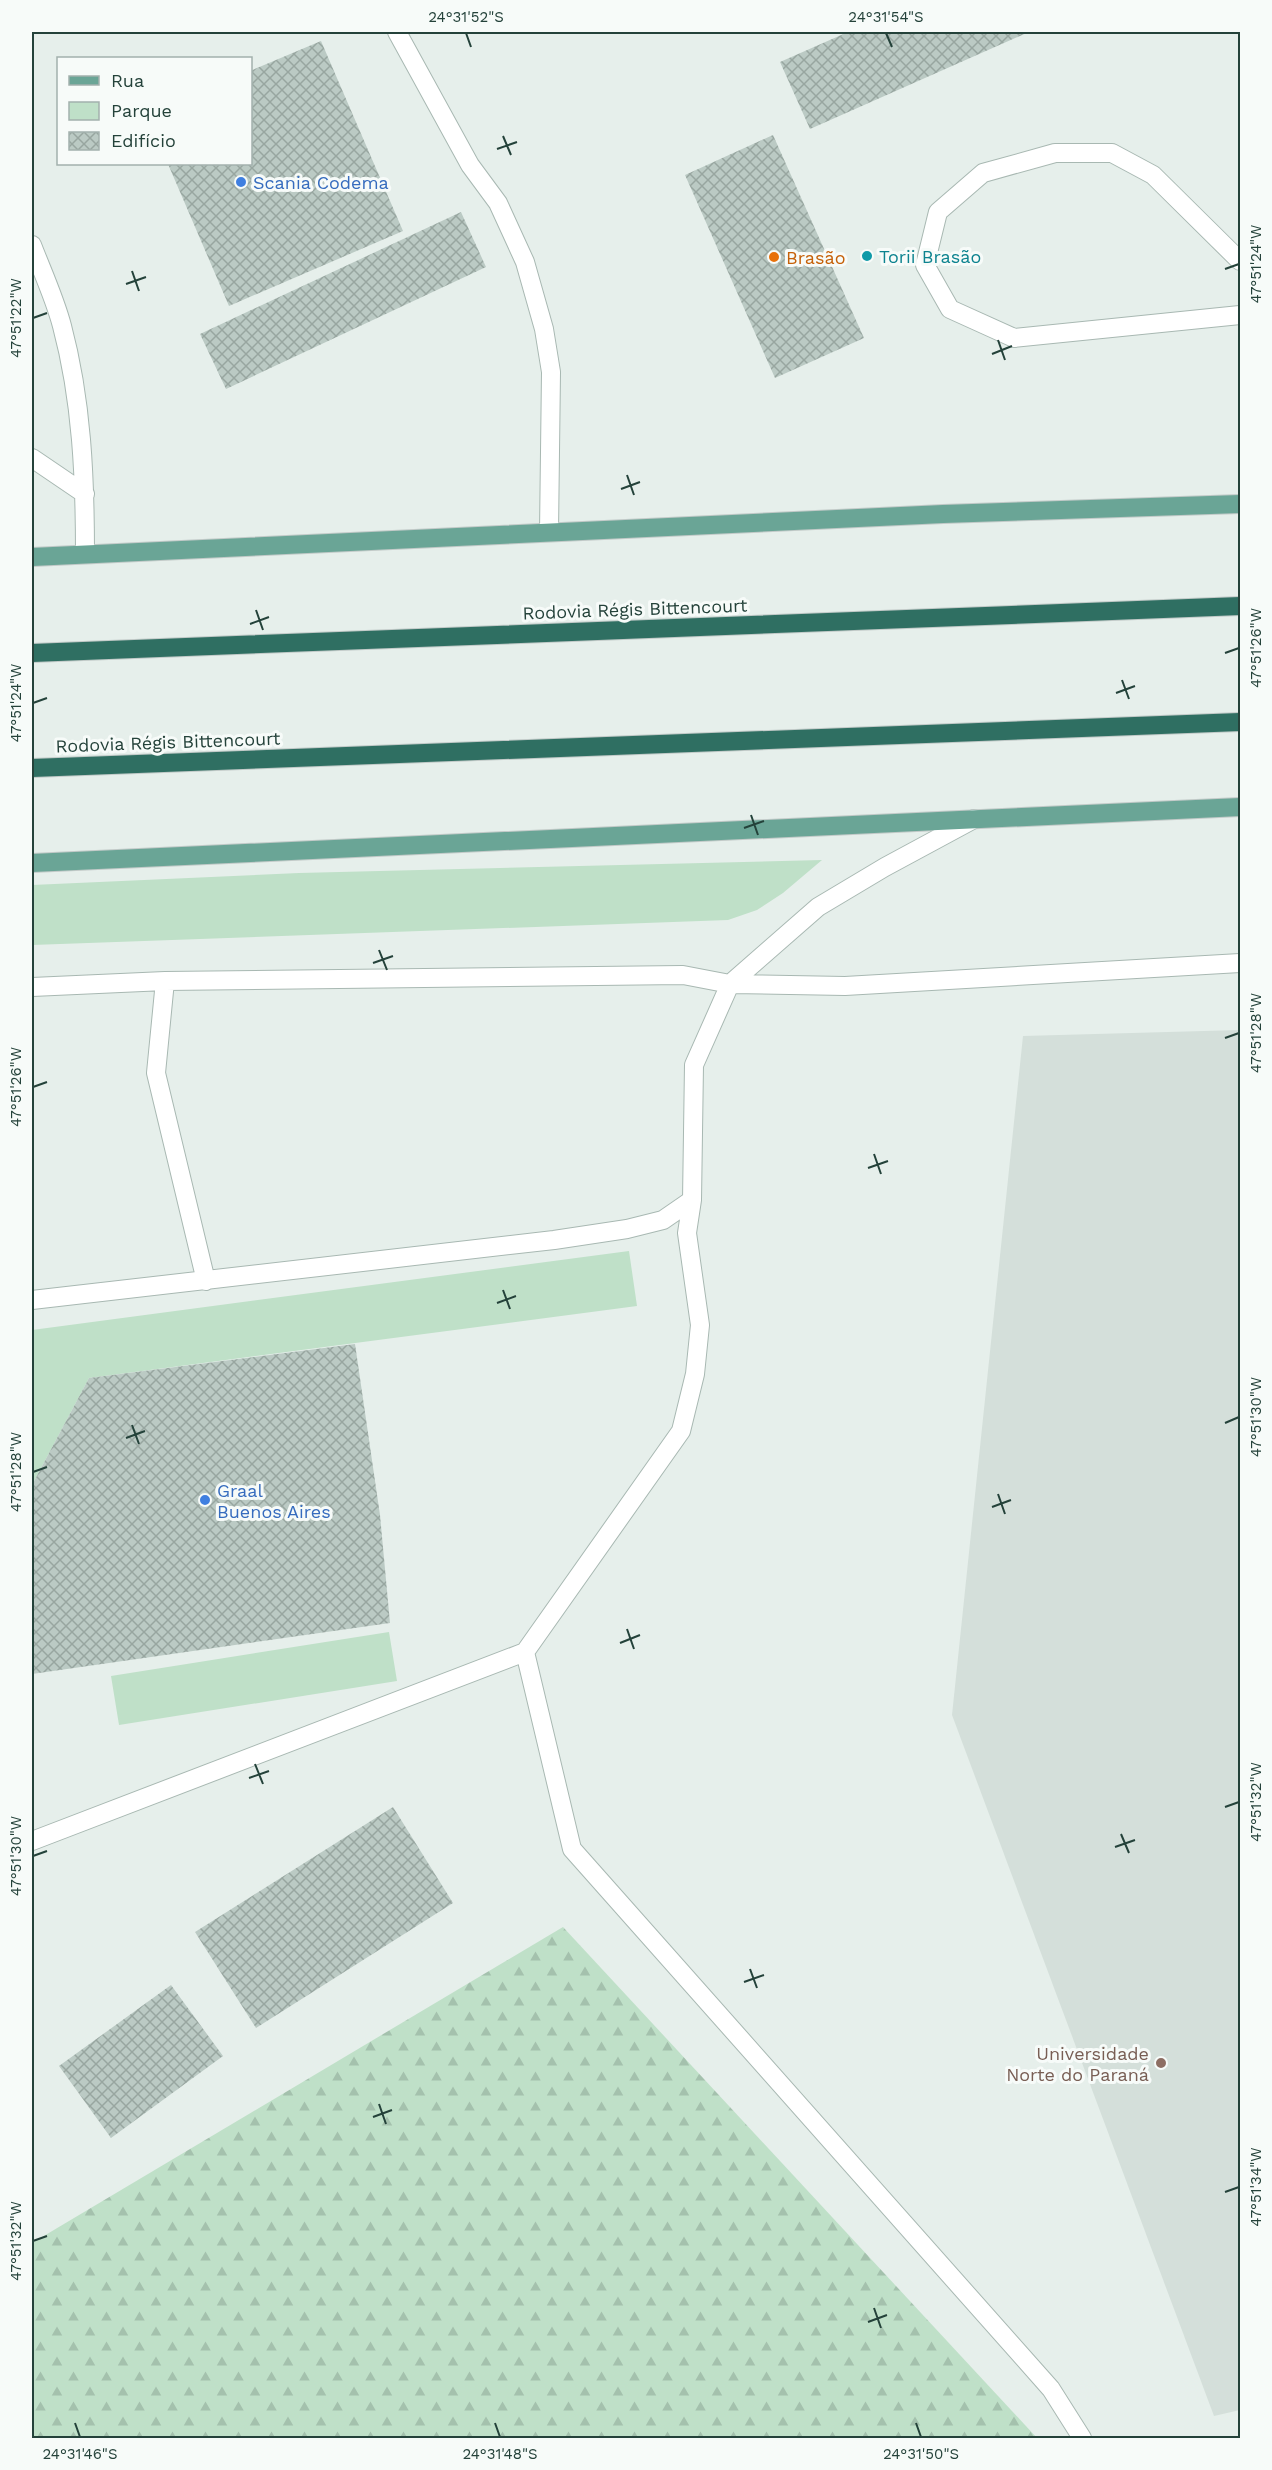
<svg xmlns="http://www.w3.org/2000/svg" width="1272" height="2470" font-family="'Work Sans',sans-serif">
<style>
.built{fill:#d4dfda}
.green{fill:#bfe0c8}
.forest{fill:url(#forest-firs)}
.building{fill:url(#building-cross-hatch)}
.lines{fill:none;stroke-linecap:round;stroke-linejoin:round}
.minor-casing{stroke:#a8b8b2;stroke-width:20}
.major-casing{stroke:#c2cac8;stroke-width:20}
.highway-casing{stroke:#c2cac8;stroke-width:20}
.minor{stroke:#fff;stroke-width:18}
.major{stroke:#6aa596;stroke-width:18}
.highway{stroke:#2f6f62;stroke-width:18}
.ticks{fill:none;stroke:#24423a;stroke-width:2}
.shop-dot{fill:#3f7fe0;stroke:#f7fbf9;stroke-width:2}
.culture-dot{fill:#0f9aa8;stroke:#f7fbf9;stroke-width:2}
.food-dot{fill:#e8710a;stroke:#f7fbf9;stroke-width:2}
.education-dot{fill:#8d6e63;stroke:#f7fbf9;stroke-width:2}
.labels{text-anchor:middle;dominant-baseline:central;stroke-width:6;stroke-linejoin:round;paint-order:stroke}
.shop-label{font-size:18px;fill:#366cbe;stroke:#f7fbf9;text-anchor:start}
.culture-label{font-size:18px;fill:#0d838f;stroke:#f7fbf9;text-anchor:start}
.food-label{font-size:18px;fill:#c56008;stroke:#f7fbf9;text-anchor:start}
.street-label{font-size:18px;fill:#24423a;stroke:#f7fbf9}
.education-label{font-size:18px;fill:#785e54;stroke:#f7fbf9;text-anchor:end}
.neatline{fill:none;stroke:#24423a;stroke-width:2}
.ticks-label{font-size:15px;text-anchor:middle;fill:#24423a}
</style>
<defs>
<pattern id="forest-firs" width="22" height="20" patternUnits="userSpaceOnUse" patternTransform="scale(1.5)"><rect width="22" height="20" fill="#bfe0c8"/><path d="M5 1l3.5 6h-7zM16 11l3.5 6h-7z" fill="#a4c1ad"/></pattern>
<pattern id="building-cross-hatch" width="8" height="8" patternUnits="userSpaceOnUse" patternTransform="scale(1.5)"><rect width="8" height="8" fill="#bbcac4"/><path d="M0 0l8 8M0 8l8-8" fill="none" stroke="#98a6a0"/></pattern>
</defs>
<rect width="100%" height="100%" fill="#e6efeb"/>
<!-- built -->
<path class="built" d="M1240,1030V2410L1214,2416L952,1715L1023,1036Z"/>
<!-- green -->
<path class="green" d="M822,860L783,893L757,910L728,920L32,945V885L299,873Z
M629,1251L637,1306L89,1378L32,1485V1330Z
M389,1632L397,1681L119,1725L111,1676Z"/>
<!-- forest -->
<path class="forest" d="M563,1927L1037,2438H32V2243Z"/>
<!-- building -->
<path class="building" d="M848,32H1029L810,129L780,62Z
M321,41L403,231L229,306L168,164H250V71Z
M773,135L864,338L775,378L685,175Z
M461,212L486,267L226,389L200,334Z
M355,1344L380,1515L390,1623L32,1674V1485L89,1378Z
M393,1807L453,1903L256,2028L195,1932Z
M171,1985L223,2056L111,2138L59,2066Z"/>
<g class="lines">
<defs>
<path id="minor" d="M397,32L470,165L498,203L525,262L544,329L551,372L549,532
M32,245C42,271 55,299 62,326C82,401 85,478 85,554
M1240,261L1153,175L1112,153H1055L983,173L938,212L925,265L950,309L1014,338L1240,315
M32,458L85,494
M165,981L156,1073L206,1281
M32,987L165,981L683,975L730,984L845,986L1240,963
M32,1300L554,1240L627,1229L663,1220L692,1200L694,1065L730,984L818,907L885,867L974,819
M525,1652L572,1849L1051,2389L1082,2438
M32,1841L525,1652L681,1431L695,1374L700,1325L687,1233L692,1200"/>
<path id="major" d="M32,557L943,514L1240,504
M32,863L1240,807"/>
<path id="highway" d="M32,653L1240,606
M32,768L1240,722"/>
</defs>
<!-- minor casing -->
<use href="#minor" class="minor-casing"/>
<!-- major casing -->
<use href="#major" class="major-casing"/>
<!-- highway casing -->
<use href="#highway" class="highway-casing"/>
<!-- minor -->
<use href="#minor" class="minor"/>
<!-- major -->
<use href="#major" class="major"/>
<!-- highway -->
<use href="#highway" class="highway"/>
</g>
<!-- ticks -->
<path class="ticks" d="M466,33L471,47M886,33L892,47M503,136L511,155M497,149L517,142M1225,269L1239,264M132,271L139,291M126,284L146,277M33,318L47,313M998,340L1005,360M992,354L1012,346M627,475L634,495M621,489L640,482M256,610L263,630M250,624L269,617M1225,653L1239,648M1122,680L1129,699M1116,693L1135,686M33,703L47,698M751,815L758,835M744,828L764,821M379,950L387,970M373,963L393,956M1225,1038L1239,1033M33,1087L47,1082M874,1154L881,1174M868,1168L888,1161M503,1290L510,1309M497,1303L516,1296M1225,1423L1239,1417M132,1425L139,1444M126,1438L145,1431M33,1472L47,1467M998,1494L1005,1514M992,1507L1011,1500M627,1629L634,1649M620,1643L640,1635M255,1764L263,1784M249,1778L269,1771M1225,1807L1239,1802M1121,1834L1129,1853M1115,1847L1135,1840M33,1856L47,1851M750,1969L757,1988M744,1982L764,1975M379,2104L386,2124M373,2117L392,2110M1225,2192L1239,2187M33,2241L47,2236M874,2308L881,2328M868,2322L887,2315M75,2423L80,2437M495,2423L500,2437M916,2423L921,2437"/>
<!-- markers -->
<g class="shop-dot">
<circle cx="241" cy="182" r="6"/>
<circle cx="205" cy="1500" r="6"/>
</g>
<circle class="culture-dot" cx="867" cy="256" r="6"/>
<circle class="food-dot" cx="774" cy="257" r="6"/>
<circle class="education-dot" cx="1161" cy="2063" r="6"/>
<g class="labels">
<!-- shop labels -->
<g class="shop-label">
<text x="253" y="182">Scania Codema</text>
<text x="217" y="1490">Graal<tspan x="217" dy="21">Buenos Aires</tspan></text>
</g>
<!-- culture labels -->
<g class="culture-label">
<text x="879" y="256">Torii Brasão</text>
</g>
<!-- food labels -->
<g class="food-label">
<text x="786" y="257">Brasão</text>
</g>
<!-- street labels -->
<g class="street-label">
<text transform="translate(635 609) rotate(-2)">Rodovia Régis Bittencourt</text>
<text transform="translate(168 742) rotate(-2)">Rodovia Régis Bittencourt</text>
</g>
<!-- education labels -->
<g class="education-label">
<text x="1149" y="2053">Universidade<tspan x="1149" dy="21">Norte do Paraná</tspan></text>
</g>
</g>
<!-- border -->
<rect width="1272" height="2470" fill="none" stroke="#f7fbf9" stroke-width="66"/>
<!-- legend -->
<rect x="57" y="57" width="195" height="108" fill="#f7fbf9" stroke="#a3b1ad" stroke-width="1.5"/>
<rect x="69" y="76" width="30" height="9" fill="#6aa596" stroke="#a3b1ad" stroke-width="1.5"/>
<text x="111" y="87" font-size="18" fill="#24423a">Rua</text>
<rect x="69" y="102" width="30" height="18" fill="#bfe0c8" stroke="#a3b1ad" stroke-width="1.5"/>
<text x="111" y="117" font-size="18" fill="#24423a">Parque</text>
<rect x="69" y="132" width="30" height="18" fill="url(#building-cross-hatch)" stroke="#a3b1ad" stroke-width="1.5"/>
<text x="111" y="147" font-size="18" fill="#24423a">Edifício</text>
<rect x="33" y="33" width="1206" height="2404" class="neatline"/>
<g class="ticks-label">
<text x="466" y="22">24°31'52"S</text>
<text x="886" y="22">24°31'54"S</text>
<text transform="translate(1256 264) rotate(-90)" y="5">47°51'24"W</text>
<text transform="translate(16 318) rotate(-90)" y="5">47°51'22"W</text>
<text transform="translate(1256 648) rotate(-90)" y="5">47°51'26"W</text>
<text transform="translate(16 703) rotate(-90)" y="5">47°51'24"W</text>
<text transform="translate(1256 1033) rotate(-90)" y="5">47°51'28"W</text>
<text transform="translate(16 1087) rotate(-90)" y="5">47°51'26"W</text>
<text transform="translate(1256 1417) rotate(-90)" y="5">47°51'30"W</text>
<text transform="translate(16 1472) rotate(-90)" y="5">47°51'28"W</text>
<text transform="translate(1256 1802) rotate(-90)" y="5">47°51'32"W</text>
<text transform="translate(16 1856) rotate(-90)" y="5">47°51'30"W</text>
<text transform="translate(1256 2187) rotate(-90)" y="5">47°51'34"W</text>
<text transform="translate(16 2241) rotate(-90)" y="5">47°51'32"W</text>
<text x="80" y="2459">24°31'46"S</text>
<text x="500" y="2459">24°31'48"S</text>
<text x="921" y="2459">24°31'50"S</text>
</g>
</svg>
